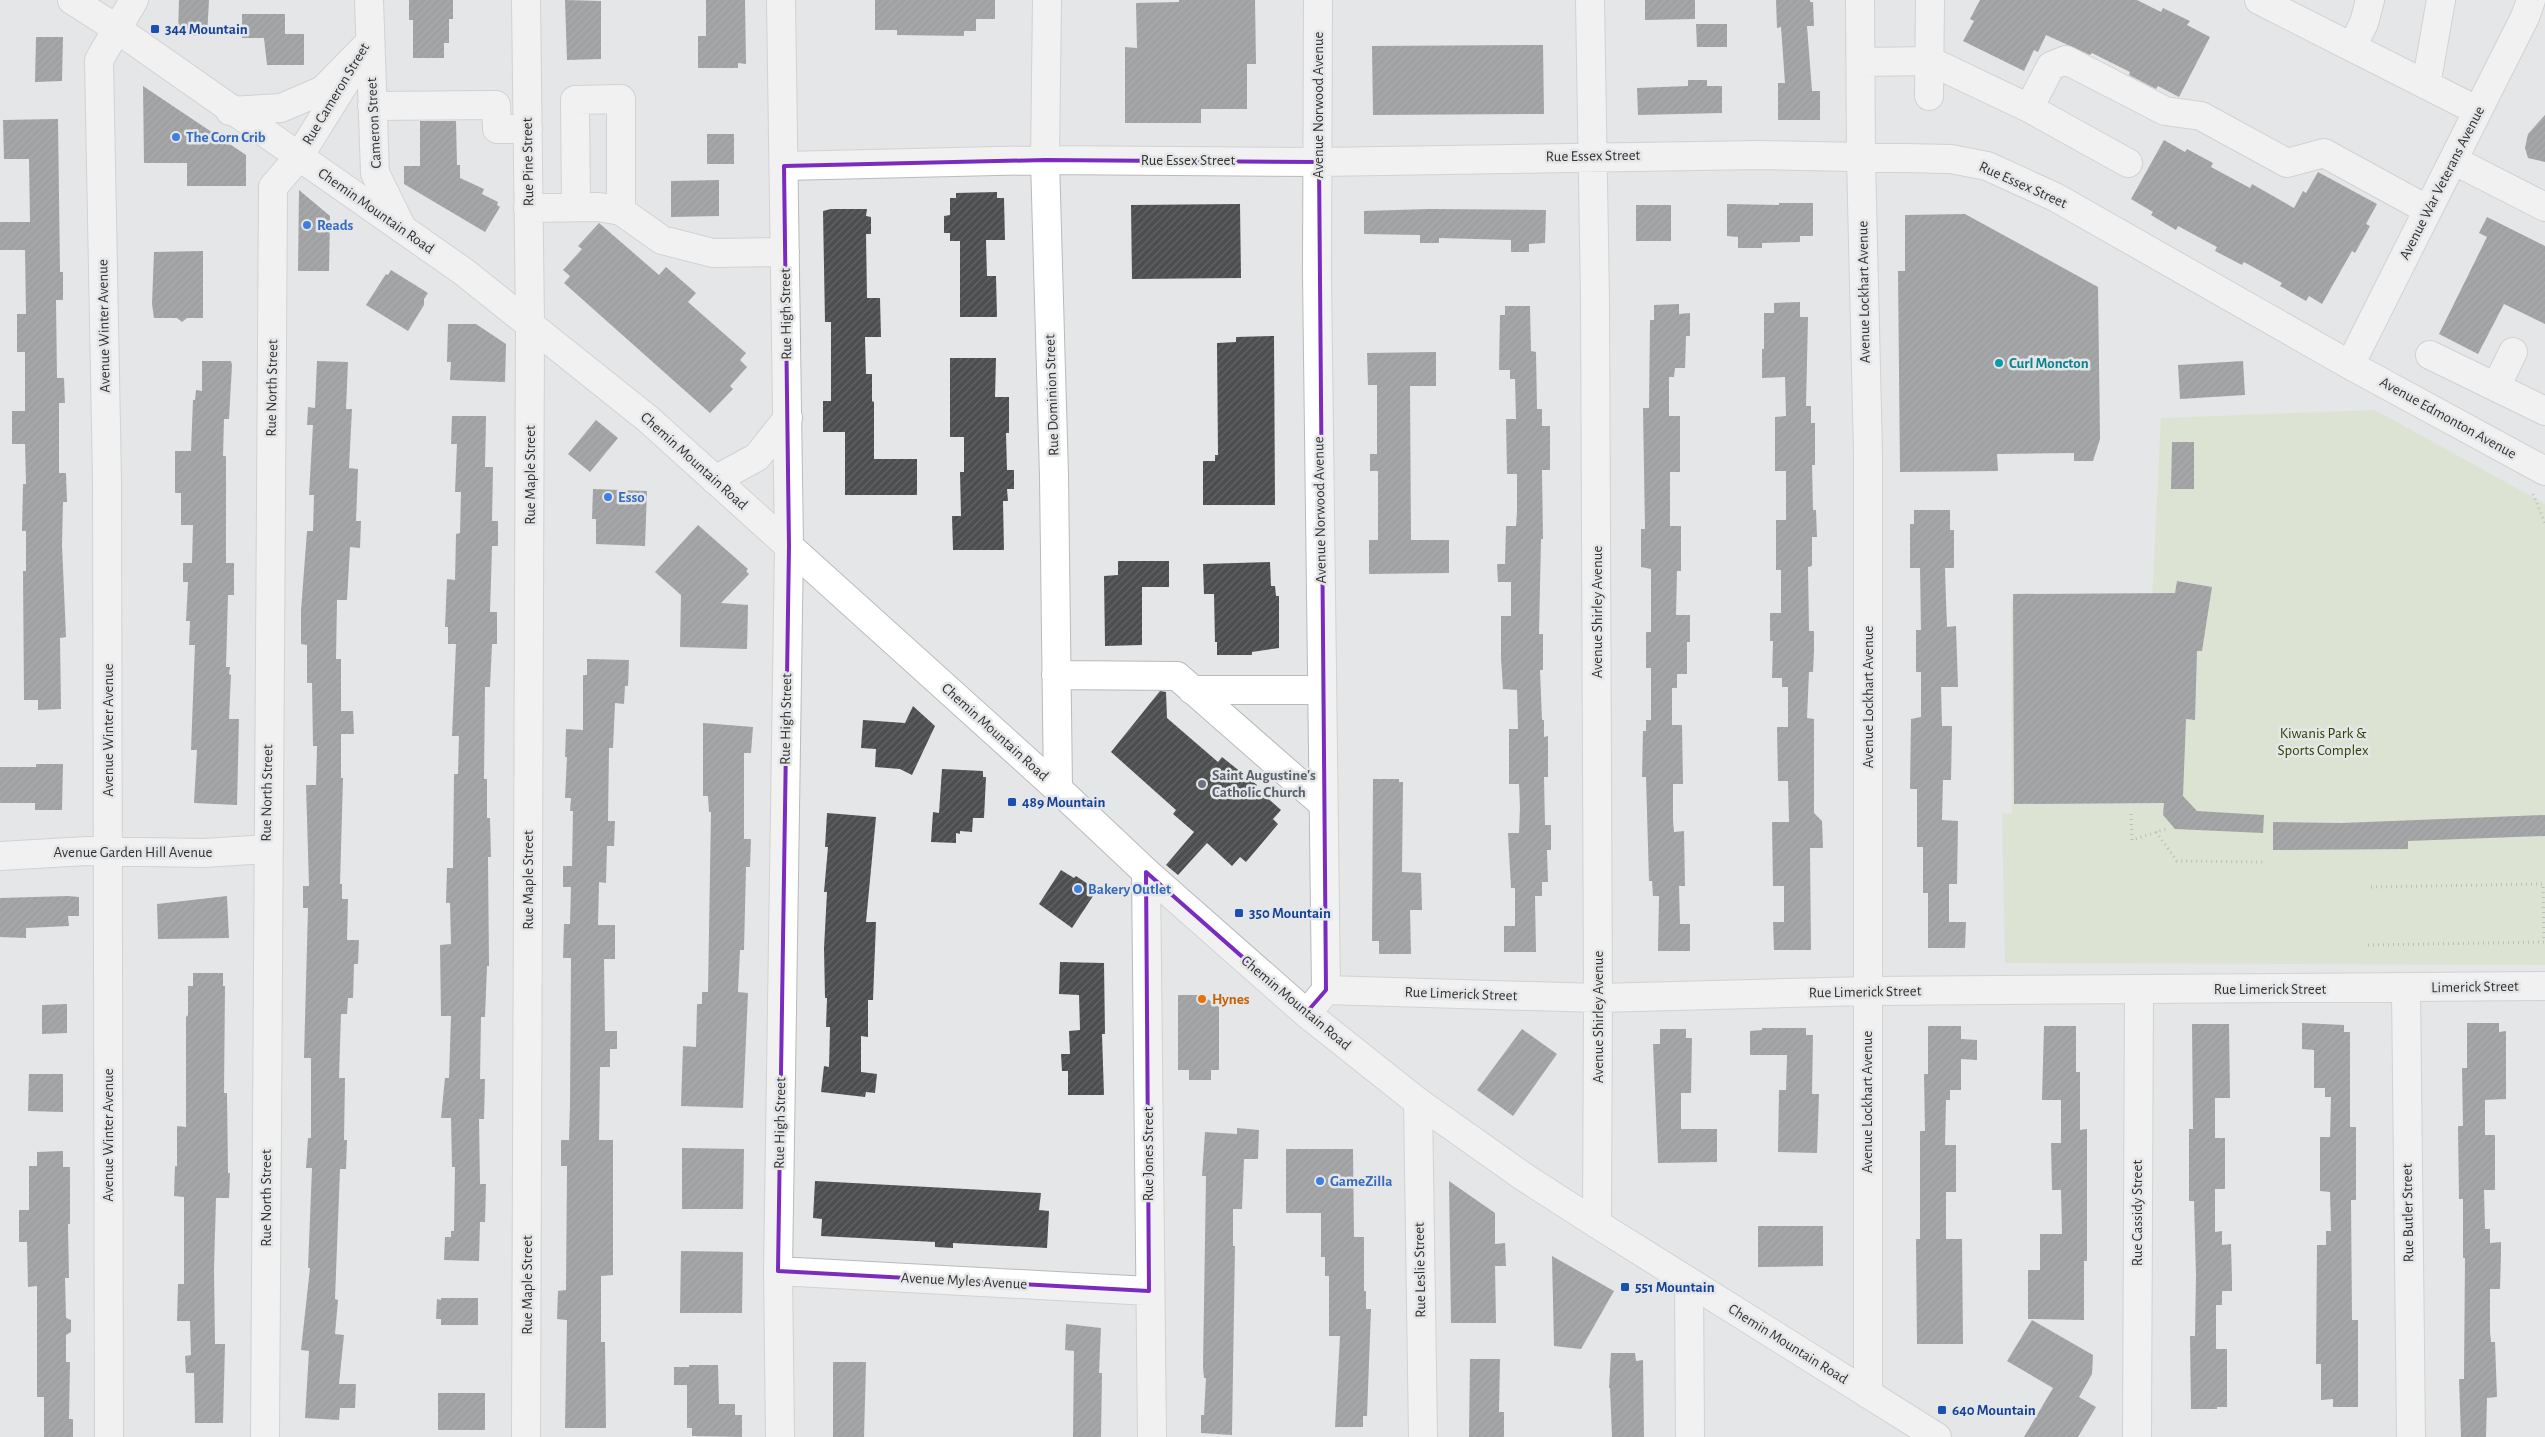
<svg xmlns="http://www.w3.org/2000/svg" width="2545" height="1437" font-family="'Alegreya Sans',sans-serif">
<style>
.green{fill:#d2dfba}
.building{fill:url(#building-hatch)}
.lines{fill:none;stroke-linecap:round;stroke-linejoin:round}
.minor-casing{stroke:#b9baba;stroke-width:30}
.major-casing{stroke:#b9baba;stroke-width:30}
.path{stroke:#8a8a8b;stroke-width:3;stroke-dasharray:1 4;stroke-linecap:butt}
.minor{stroke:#fff;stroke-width:28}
.major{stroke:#fff;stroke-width:28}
.marked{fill:none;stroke:#7b2cbf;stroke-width:4;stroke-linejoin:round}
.transit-dot{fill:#1a4fb4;stroke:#e5e6e7;stroke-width:2}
.shop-dot{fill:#3f7fe0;stroke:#e5e6e7;stroke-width:2}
.culture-dot{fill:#0f9aa8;stroke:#e5e6e7;stroke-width:2}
.worship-dot{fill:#6b7280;stroke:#e5e6e7;stroke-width:2}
.food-dot{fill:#e8710a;stroke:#e5e6e7;stroke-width:2}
.labels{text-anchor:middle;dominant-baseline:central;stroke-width:5;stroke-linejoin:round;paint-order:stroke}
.transit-label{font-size:15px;font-weight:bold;fill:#164399;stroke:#e5e6e7;text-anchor:start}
.street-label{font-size:15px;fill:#333334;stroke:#e5e6e7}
.shop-label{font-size:15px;font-weight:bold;fill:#366cbe;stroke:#e5e6e7;text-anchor:start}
.culture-label{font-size:15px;font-weight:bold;fill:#0d838f;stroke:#e5e6e7;text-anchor:start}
.park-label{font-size:15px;fill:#324002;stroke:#e5e6e7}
.worship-label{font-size:15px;font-weight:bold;fill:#5b616d;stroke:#e5e6e7;text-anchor:start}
.food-label{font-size:15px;font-weight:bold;fill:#c56008;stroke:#e5e6e7;text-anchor:start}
</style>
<defs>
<pattern id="building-hatch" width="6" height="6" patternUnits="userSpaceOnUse" patternTransform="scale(1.25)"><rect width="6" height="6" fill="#4d4e4f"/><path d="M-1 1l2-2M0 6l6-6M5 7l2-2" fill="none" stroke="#646566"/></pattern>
</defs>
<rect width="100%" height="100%" fill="#e5e6e7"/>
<!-- green -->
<path class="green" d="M2375,410L2545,504V965L2005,963L2002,814L2012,813L2011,601H2152L2161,418Z"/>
<!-- building -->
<path class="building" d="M179,0H209L207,36L178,35Z
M409,0H453V19H449V43H444V58H413V20H409Z
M565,0L601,1V59L567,60Z
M706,0H745L746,64L738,63V68H698V36H706Z
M875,0H995V19H976V31H964V36L897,35V30H875Z
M1179,0H1255L1256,64H1247V109H1201V123H1125V47L1137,48L1136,3L1179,2Z
M1645,0H1695V19L1645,20Z
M1776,0H1810V2H1813L1814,26H1807L1812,91H1820V120H1778V83H1785L1781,27L1777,28Z
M1980,0H2137L2161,12L2163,8L2190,21L2187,25L2210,37L2179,97L2158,86L2156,89L2129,75L2130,72L2092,53L2090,55L2046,35L2038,52L2034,50L2024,71L1963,41L1974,21L1970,19Z
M242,14H285V34H304V65H267L264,38H242Z
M1696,24H1727V47H1697Z
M36,37H63L62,81L35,82Z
M1543,45L1544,114L1373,115L1372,46Z
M1688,80H1707V86H1722V113L1638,115L1637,88L1688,86Z
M143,86L246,155V186H187V163H144Z
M2545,115V162L2528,158L2525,148L2528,134Z
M58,119L60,272H63V300H56L57,378H64L65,403H59V473H66L67,502H63L62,545L66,637L60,638L61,709L38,710V700H24L23,571H26V531H22L23,484H26L25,444H12V411H25V352H17V314H26L25,250H0V222H30L29,159H4L3,120Z
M420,121H456L457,165H460V178L484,189L482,194L498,202L497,205L500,207L485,232L404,184V166H420Z
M707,134H734V164H707Z
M2164,140L2185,152L2187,149L2213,163L2211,167L2250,188L2252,184L2294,208L2303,191L2306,193L2318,172L2377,204L2366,224L2370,226L2355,253L2352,251L2322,304L2309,296L2306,301L2280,286L2282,283L2244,262L2242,265L2215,251L2217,247L2178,226L2176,230L2151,215L2153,212L2131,199Z
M719,180V216L671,217V181Z
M299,190L330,216L329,271H298Z
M997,192V198H1004L1005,240H986L987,276H996L997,317H960V241H950V233H944V216L950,215V198H956V193Z
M1779,203H1813V236H1800V242L1762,243V248H1738V237L1727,236V204L1779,205Z
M1240,204L1241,278L1132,279L1131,205Z
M1636,205H1671V241H1636Z
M831,209H867L866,216L871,217V234H866L867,298H880L881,337H865L866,374H872V401L874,402V459H917V495H845V432H823V401H831V322H825L823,211Z
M1429,209L1546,210L1545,243L1529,244V252H1511V240L1439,238V243H1420V235L1364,234V211Z
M1965,214L2098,287L2100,439L2093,461H2074V453L1997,454L1998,471L1900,472L1898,271H1905V215Z
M2487,217L2545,246V324L2504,304L2478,354L2439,334L2487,237L2479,233Z
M599,223L659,275L666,267L696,293L688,302L746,353L740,360L747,367L730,386L733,389L710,413L564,283L570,276L563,270L582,249L578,246Z
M203,251V318H187L182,322L177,318H154L152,304L154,252Z
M391,270L428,293L424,299V305L408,331L366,305L386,274L388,275Z
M1800,302V317H1808L1806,406H1811V423H1815V465H1812L1813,510H1816L1817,537H1812V566L1808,567L1809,631H1814V651L1813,672H1809L1807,718L1814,719V813L1822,821L1823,848H1810L1811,950H1774L1773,922H1784V886H1773L1772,822H1789L1788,781H1778L1777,727H1788V687H1782V678H1772L1773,641H1770V613H1781V570H1776V520H1786V471H1775V417L1786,416L1785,377L1762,378V349H1764V313H1774V303Z
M1679,304V314L1690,313V336H1686L1685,368H1675L1674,377H1669V416H1680V472H1670V526H1681V571H1677L1676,615H1690V642H1687V674H1677V688H1672V725H1682L1683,784H1673V820L1674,832L1684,831L1685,886H1679L1680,924H1690V951H1658L1659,896H1653L1652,881H1649L1646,777H1642L1643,731H1646V720H1651V668H1646V632H1651V569L1641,567V529H1645L1643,408H1649L1650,320H1654V305Z
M1505,306H1530L1531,351L1536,352L1537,409H1542V426H1550V470H1542L1543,539H1541L1539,634H1543V670H1540L1542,720H1544V737L1548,736V777H1544L1545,825H1551V850H1547L1548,882H1542V896H1535L1536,952H1504V926H1515V888H1511L1508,833H1519L1520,808L1519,784H1509V729H1518L1517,690L1503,689L1501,658V616H1511V582H1498L1497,564H1505L1506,526H1516L1517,512V474H1507L1506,419H1516L1515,379H1510V370H1499L1500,315H1505Z
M448,324H476L506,344L505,382L450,380L451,362H447Z
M1274,336L1275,505H1203V461H1215V455H1218L1217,343L1236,342V337Z
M1436,352V386H1410L1411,540H1449V573L1369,574V540H1378V471H1370V454H1377V385H1368L1367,353Z
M950,358H996L995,397H1009V433H1006L1007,470H1014V489H1007L1008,501H1003L1004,550H953L952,516H961L960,472H964V437H950Z
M202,361H231L232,365L229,419H224L223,456H226V563H234V595H228L226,667H230L229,674L231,675L229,719H239L237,805L194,803L197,750H191L195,645H189L190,621H186L188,582H183V563H192L193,525H181V493H175V451H191L193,400H195L196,390L202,391Z
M317,361L348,362L346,409H352L349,468L358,469L356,521H361L360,548L350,547L347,600H337L336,659H341V711H353L354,734H341V778H343L340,884H342V899H348L347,940H359L358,964H354L353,998H348L347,1014H341L339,1078H345L344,1140H347L346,1169H340L335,1299L338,1300L335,1334L344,1335L339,1384H356L355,1408H340L339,1420L305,1418L309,1351L301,1350L310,1268H308L312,1168H306L308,1138H311V1058H304L308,908H303V886H309L306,785H316L317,746H313L312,683H307V645L301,644V611L307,531H313L314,495H309L313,425H307L308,407L315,408Z
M2243,361L2245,395L2180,399L2178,365Z
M452,416H486L485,467H493L492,521H498V546H492L491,581L490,612H497V644H492L490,687H485L484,779H487V818H490L491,857H488L489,966H487L485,1017H481L480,1079H485L484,1119H479L480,1184H486L485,1222H480L479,1261L444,1260L445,1237H451V1231H454L455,1167H452L451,1118H441L445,1078H449L451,1016H441L440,945L451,944L450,903H446L447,868H453L454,774H458L459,736H452L456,644H448V627H445L447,579L455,580L456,534L460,533L461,492H455L457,444H451Z
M596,420L618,438L590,472L568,454Z
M2172,442H2194V489H2171Z
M593,489L647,491L645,546L596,544V519H592Z
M1914,510H1950V530H1954V568H1945L1946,600L1947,627L1956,626L1958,687H1941L1942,726H1952L1951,780H1943L1942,820L1958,821L1957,884H1949V922H1966L1965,948H1928V893H1923V847H1917V789H1910L1911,719L1921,717V672H1916V630H1921L1920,568H1910V524H1914Z
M698,525L748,569L746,571L749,574L721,603L748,605L747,649L680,647L681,595L655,572Z
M1118,561H1169V587H1142V645L1105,646L1104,576L1118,575Z
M1270,562L1271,586H1275L1276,596H1279V648L1252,652V655H1217V642H1215L1214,594H1204L1203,564Z
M2177,581L2212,587L2202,651H2197L2195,720L2186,719L2183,796L2197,811L2264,815L2263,833L2175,829L2163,815L2164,803L2014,804L2013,594L2175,593Z
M587,659L629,660L628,686H625L624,704L615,703L613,748H609L608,821H615L614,846H607L606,883L599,882L598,925H615V959H604L605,1031H617V1049H610V1067H600L599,1140H613V1275L601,1276V1342H605L606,1428H565L567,1320L557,1319L558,1291L566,1290L567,1166H561V1140H569L570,1106L571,958H563L564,924H570L571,887H563V866H572L573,811H570L571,798H565L567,757H565L566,729L583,730V675H587Z
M1160,691L1166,692L1167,718L1218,762L1222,757L1257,785L1255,787L1281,810L1273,819L1278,824L1246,862L1240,857L1232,866L1207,843L1178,875L1166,865L1194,832L1173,814L1176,810L1111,752Z
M913,706L935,726L912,775L900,769L875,767L876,749L861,748L863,720L905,723Z
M703,723L753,727L751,753H744V839H751L750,867H746L744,950H740L738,992L748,993L743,1108L681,1106L683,1046L696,1047L697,1004H702V992H708L711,812H709L708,796H703Z
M36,764H63L62,810H35V803H0V767H36Z
M942,769L983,771V777H986L984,818H973L972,832L960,831V834L956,833V843L931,842L933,812L939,813Z
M1373,779H1399V782H1403L1402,872L1421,873L1422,910H1410L1411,954H1379V941H1372Z
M827,813L876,817L866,922H876L873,1000H868V1037L861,1036V1072L877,1074L875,1093L866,1092L865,1097L821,1092L824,1066L829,1067L830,1027H826L827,998H825L824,948L827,892H824L828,847H825Z
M2545,815V836L2408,841V849L2273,850V822L2342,823Z
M1061,870L1074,878L1076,876L1097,890L1072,928L1039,904Z
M68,896L79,897V916H68L69,926L26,928V938L0,937V898Z
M227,896L229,938L158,939L157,904Z
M1060,962L1104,963L1105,1034H1102L1104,1095H1068V1071H1062L1061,1054H1070L1069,1031L1080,1030L1079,995L1059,994Z
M193,973H223V986H225L224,1093H227L228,1173H230L229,1198H216L214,1269L215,1344H225L223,1423H195L194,1373H186L185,1356L191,1355L190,1321H177L178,1284H184V1197L174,1196L175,1166H177V1126L186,1127V1017L188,1015V986H193Z
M1178,995H1202L1219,1007V1070H1211V1080H1189V1070H1178Z
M67,1004V1033L42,1034V1005Z
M2302,1023L2344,1025V1032H2350V1127H2356V1200H2351L2352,1320H2358V1407H2333V1399L2321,1400V1364H2316L2317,1245H2326V1231H2331L2330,1192L2320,1191V1137H2330L2331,1097H2325V1088H2314V1050L2302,1049Z
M2467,1023H2499V1032L2506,1031V1099L2485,1100V1135H2495V1190H2484L2485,1229H2490V1243L2501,1242V1253L2500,1289H2490V1332L2491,1342H2495L2497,1397L2487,1398L2486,1437H2461L2459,1379H2464L2465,1258H2463V1199H2459L2458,1126H2463L2462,1068H2467Z
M2192,1024H2229L2230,1098H2215V1138H2225V1189H2215V1232L2222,1231V1245L2231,1244L2232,1281V1291H2222V1305H2216V1349H2227V1407H2217V1409H2191L2190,1336H2195L2196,1275L2194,1201H2189V1129H2193Z
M1928,1026H1961V1039L1977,1040V1060L1961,1059V1090H1950V1100H1946L1945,1145H1956V1192H1946V1239H1962L1963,1344H1917L1916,1239H1920V1131H1925L1924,1074H1928Z
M2044,1026H2076V1072H2080V1130L2087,1129V1261H2084V1320L2028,1319V1270H2040V1234H2062L2061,1190H2052L2051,1143H2061V1100H2042Z
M1762,1028H1806V1035H1813L1812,1094H1819L1817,1153L1778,1152L1779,1090H1786L1787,1055H1750V1031L1762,1030Z
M1522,1029L1557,1054L1513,1116L1477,1090Z
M1660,1029H1686V1038H1692L1691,1093H1681V1129H1717V1162L1658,1163L1653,1044H1660Z
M29,1074H63V1112L28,1111Z
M1237,1128L1259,1130L1258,1159H1244L1242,1209H1233V1246H1235L1232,1435L1201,1433V1415H1204L1206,1378H1204L1203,1367L1206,1176H1202L1205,1132L1237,1134Z
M682,1148L744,1149L743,1209H682Z
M1286,1149H1353L1354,1237H1364V1291H1366V1309H1371L1367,1416H1363V1427H1335L1340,1336H1329V1276H1325V1257H1321V1213H1286Z
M63,1151V1167H70V1224H68L69,1278H65L66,1318L71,1320V1332L66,1335V1362H70L69,1419H73V1437H44V1397H37V1286L28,1287L27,1242H19V1210H29V1166H37V1152Z
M815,1181L1041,1193L1039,1210L1049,1211L1047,1248L953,1243V1248L935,1247V1242L821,1236L822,1219L813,1218Z
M1449,1181L1495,1213V1244L1505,1243L1506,1266H1495L1496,1323H1451Z
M1758,1226H1823V1266L1758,1267Z
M681,1251L743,1252L742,1313H680Z
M1552,1256L1614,1291L1581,1349L1554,1346Z
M441,1298H478V1325H441V1319H436L437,1299L441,1300Z
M2032,1320L2093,1355L2092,1374L2079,1397L2096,1407L2078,1437H2024L2053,1388L2007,1361Z
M1066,1324L1101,1328L1099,1373H1102L1101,1437H1073L1074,1351L1065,1350Z
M1611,1353H1635L1636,1361L1643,1360L1644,1437H1612L1610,1388H1609Z
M1470,1359H1500L1499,1412H1504V1437H1469Z
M833,1362H866L864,1437H833Z
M689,1365H718L719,1404H735V1415H742V1437L692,1436V1428H687V1385H674V1367H689Z
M438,1393H485V1430H438Z"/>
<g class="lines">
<defs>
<path id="minor" d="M369,0L375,173L402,228
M526,0L530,324L526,1437
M1047,0L1045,160L1054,476L1058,789
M1590,0L1595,301L1598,998L1597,1224
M1860,0L1861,158L1868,454V1394
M2259,0L2478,111
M2352,47L2364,23L2370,0
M1861,62L1930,61L2029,108L2128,163
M2426,85L2441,0
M1929,96L1930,0
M372,106L496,105L497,129H528
M2029,108L2051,66L2066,60L2165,111L2201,116L2287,163L2324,153L2428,210
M2453,160L2545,207
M784,166L1045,160L1319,162L1760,155L1951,159L1987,166L2055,197L2350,365L2545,471
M576,207L575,100L621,99V211
M528,208L599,207L621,211L662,240L713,253L785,252
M2430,355L2545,411
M2350,365L2525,17L2531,0
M2496,387L2513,352
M1056,675L1177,676L1323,804
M1192,690H1322
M0,856L87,851L203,853L267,849
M1146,872L1152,1437
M2406,988L2411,1437
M1326,990L1598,998L1867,991L2545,986
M1314,1005L1326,990L1317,274L1318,0
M1418,1102L1423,1437
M778,1271L1149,1291
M1689,1282L1690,1437
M109,1437L107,480L99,60L134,0
M265,1437L273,187L298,158L356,65
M780,1437L778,1271L789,546L781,0
M2137,1437L2139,989"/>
<path id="major" d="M72,0L117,29L464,272L648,419L1058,789L1146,872L1306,1013L1418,1102L1524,1177L1597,1224L1937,1437
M230,111L281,108L323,90L370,42
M715,480L757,457L788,418"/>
</defs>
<!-- minor casing -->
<use href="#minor" class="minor-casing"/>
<!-- major casing -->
<use href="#major" class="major-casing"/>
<!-- path -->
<path class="path" d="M2533,494L2545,523
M2131,814L2132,840L2166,829
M2156,832L2177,861L2263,862
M2368,945L2544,942L2543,884L2368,887"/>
<!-- minor -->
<use href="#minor" class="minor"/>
<!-- major -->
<use href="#major" class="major"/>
</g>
<!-- marked area -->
<path d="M0 0H2545V1437H0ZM1045,160L1319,162L1326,990L1306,1013L1146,872L1149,1291L778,1271L789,546L784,166Z" fill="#e5e6e7" fill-opacity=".55" fill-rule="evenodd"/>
<path class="marked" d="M1045,160L1319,162L1326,990L1306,1013L1146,872L1149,1291L778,1271L789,546L784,166Z"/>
<!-- markers -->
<g class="transit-dot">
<rect x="150" y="24" width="10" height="10" rx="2.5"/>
<rect x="1007" y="797" width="10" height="10" rx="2.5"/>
<rect x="1234" y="908" width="10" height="10" rx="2.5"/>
<rect x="1620" y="1282" width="10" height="10" rx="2.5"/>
<rect x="1937" y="1405" width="10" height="10" rx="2.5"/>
</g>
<g class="shop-dot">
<circle cx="176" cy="137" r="5"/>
<circle cx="307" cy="225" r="5"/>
<circle cx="608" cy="497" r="5"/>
<circle cx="1078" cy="889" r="5"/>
<circle cx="1320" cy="1181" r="5"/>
</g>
<circle class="culture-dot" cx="1999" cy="363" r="5"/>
<circle class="worship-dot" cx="1202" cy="784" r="5"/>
<circle class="food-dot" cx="1202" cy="999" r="5"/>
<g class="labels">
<!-- transit labels -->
<g class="transit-label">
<text x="165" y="29">344 Mountain</text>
<text x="1022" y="802">489 Mountain</text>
<text x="1249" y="913">350 Mountain</text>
<text x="1635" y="1287">551 Mountain</text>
<text x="1952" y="1410">640 Mountain</text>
</g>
<!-- street labels -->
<g class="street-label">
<text transform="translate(336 94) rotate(-59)">Rue Cameron Street</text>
<text transform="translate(1318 105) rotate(-90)">Avenue Norwood Avenue</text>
<text transform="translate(374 123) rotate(-93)">Cameron Street</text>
<text transform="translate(1593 156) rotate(-1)">Rue Essex Street</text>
<text x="1188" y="160">Rue Essex Street</text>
<text transform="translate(528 162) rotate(-91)">Rue Pine Street</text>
<text transform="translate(2442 183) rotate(-63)">Avenue War Veterans Avenue</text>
<text transform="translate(2023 185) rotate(24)">Rue Essex Street</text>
<text transform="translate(376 211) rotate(35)">Chemin Mountain Road</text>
<text transform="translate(1864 292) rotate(-91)">Avenue Lockhart Avenue</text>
<text transform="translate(786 314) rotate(-91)">Rue High Street</text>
<text transform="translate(104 326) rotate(-91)">Avenue Winter Avenue</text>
<text transform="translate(272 388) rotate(-89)">Rue North Street</text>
<text transform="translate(1052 395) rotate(-92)">Rue Dominion Street</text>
<text transform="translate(2448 418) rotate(29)">Avenue Edmonton Avenue</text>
<text transform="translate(694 461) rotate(42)">Chemin Mountain Road</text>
<text transform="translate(530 475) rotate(-90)">Rue Maple Street</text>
<text transform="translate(1320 510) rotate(-91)">Avenue Norwood Avenue</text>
<text transform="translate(1597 612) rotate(-90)">Avenue Shirley Avenue</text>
<text transform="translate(1868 697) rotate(-90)">Avenue Lockhart Avenue</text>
<text transform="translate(786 719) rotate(-89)">Rue High Street</text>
<text transform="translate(108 730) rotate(-90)">Avenue Winter Avenue</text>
<text transform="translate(995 732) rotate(42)">Chemin Mountain Road</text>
<text transform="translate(267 793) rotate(-89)">Rue North Street</text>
<text x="133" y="852">Avenue Garden Hill Avenue</text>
<text transform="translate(528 880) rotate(-90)">Rue Maple Street</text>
<text transform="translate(2475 987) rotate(-1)">Limerick Street</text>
<text x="2270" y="989">Rue Limerick Street</text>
<text transform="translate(1865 992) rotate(-1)">Rue Limerick Street</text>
<text transform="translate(1461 994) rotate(2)">Rue Limerick Street</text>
<text transform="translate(1296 1003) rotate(40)">Chemin Mountain Road</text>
<text transform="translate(1598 1017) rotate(-90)">Avenue Shirley Avenue</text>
<text transform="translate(1867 1102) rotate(-90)">Avenue Lockhart Avenue</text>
<text transform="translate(780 1123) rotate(-89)">Rue High Street</text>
<text transform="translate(108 1135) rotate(-90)">Avenue Winter Avenue</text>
<text transform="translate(1148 1154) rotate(-90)">Rue Jones Street</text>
<text transform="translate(266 1198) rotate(-90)">Rue North Street</text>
<text transform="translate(2137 1213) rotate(-90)">Rue Cassidy Street</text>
<text transform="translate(2408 1213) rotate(-91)">Rue Butler Street</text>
<text transform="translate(1420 1270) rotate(-91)">Rue Leslie Street</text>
<text transform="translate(964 1281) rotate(3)">Avenue Myles Avenue</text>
<text transform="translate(527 1285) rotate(-90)">Rue Maple Street</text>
<text transform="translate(1788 1344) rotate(32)">Chemin Mountain Road</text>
</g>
<!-- shop labels -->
<g class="shop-label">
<text x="186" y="137">The Corn Crib</text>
<text x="317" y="225">Reads</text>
<text x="618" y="497">Esso</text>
<text x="1088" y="889">Bakery Outlet</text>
<text x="1330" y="1181">GameZilla</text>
</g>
<!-- culture labels -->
<g class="culture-label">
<text x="2009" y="363">Curl Moncton</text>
</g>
<!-- park labels -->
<g class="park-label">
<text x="2323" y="733">Kiwanis Park &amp;<tspan x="2323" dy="17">Sports Complex</tspan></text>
</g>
<!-- worship labels -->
<g class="worship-label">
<text x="1212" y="775">Saint Augustine's<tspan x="1212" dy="17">Catholic Church</tspan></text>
</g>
<!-- food labels -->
<g class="food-label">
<text x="1212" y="999">Hynes</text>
</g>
</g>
</svg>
